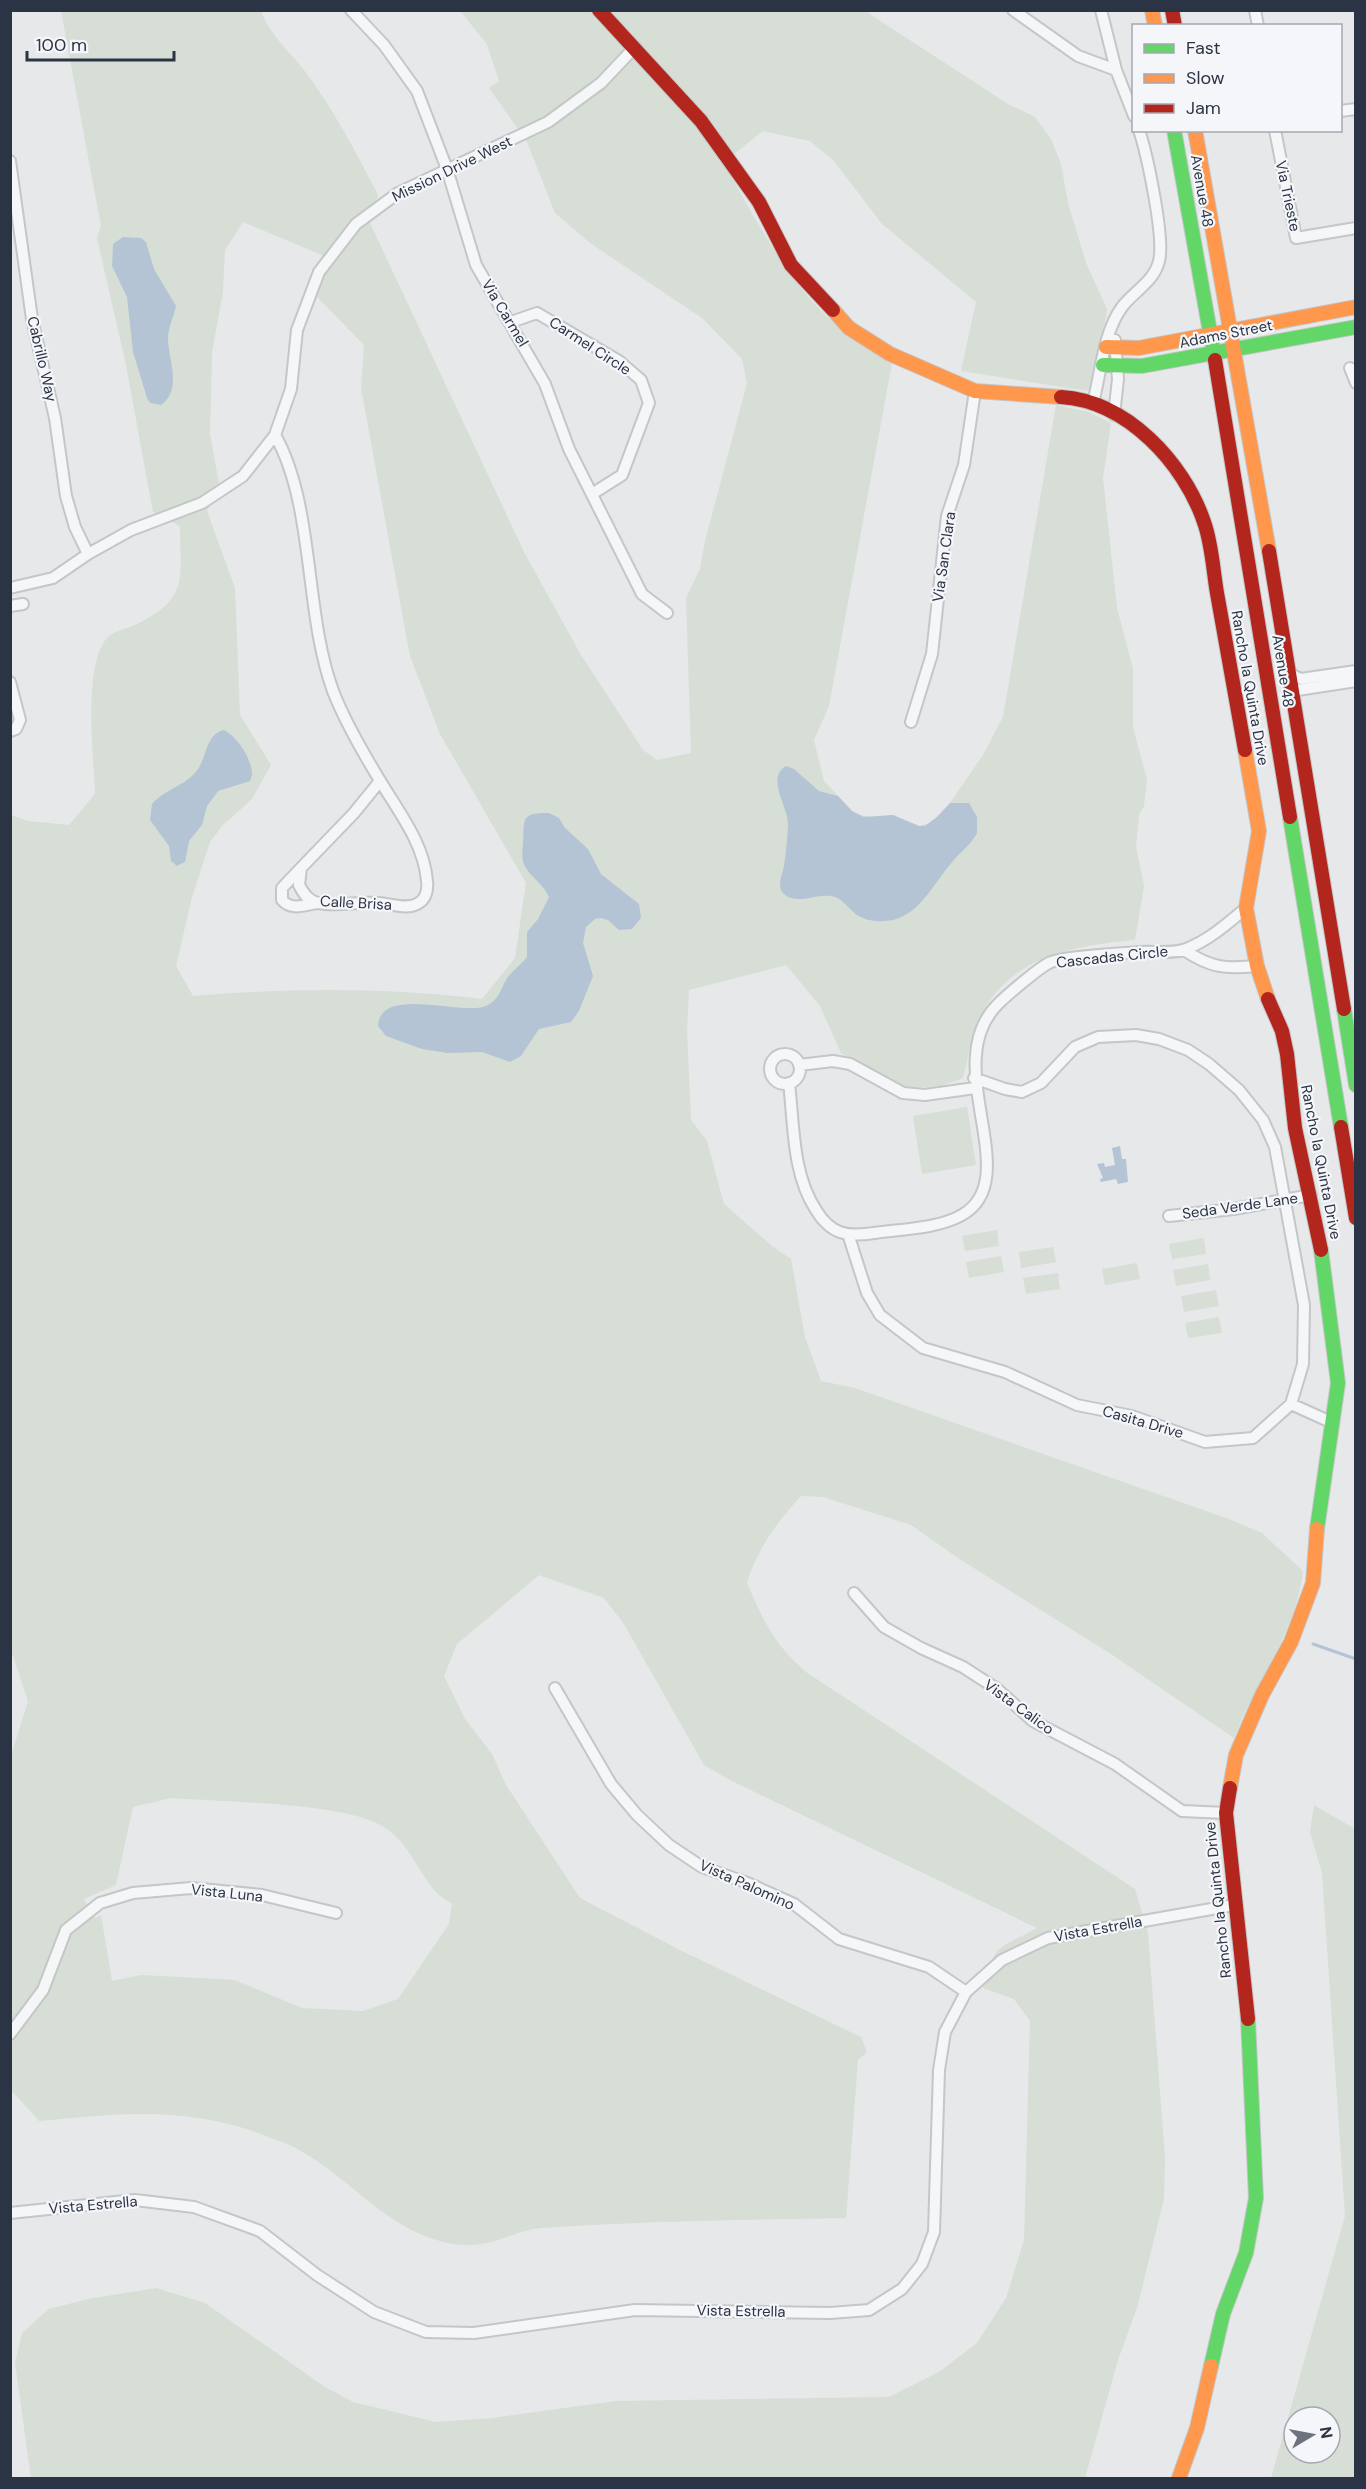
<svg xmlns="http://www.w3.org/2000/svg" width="1366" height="2489" font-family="'DM Sans',sans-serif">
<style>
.green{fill:#d6ded6;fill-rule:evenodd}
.water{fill:#b4c4d5}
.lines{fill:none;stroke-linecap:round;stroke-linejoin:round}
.stream{stroke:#b4c4d5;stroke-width:3}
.street-casing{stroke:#c4c6c8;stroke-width:14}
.fast-casing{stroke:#c4c6c8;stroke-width:16}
.slow-casing{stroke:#c4c6c8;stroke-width:16}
.jam-casing{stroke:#c4c6c8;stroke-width:16}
.street{stroke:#f5f6f7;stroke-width:10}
.fast{stroke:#63d668;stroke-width:14}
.slow{stroke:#ff974d;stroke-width:14}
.jam{stroke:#b3261e;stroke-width:14}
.labels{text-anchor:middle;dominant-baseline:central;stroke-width:4.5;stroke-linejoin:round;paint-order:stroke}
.street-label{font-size:15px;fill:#2b3445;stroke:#f4f6f9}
</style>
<rect width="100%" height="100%" fill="#e6e8ea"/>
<!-- green -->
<path class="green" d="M61,11H261C270,36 291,52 307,74C335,112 357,154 378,195L370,223L524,552L581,655L643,750L657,760L691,753L686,598L700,569L705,541L747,383L742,359L702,318L590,243L555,213L527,142L489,88L499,81L487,44L460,11H865L1008,104L1035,117L1051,139L1061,164L1068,203L1086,263L1107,309L1095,382L1088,391L961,371L976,302L882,224L834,161L810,141L763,131L723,163C773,247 801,315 892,363L829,706L814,740L824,781L856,815L874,817L893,815L919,826L931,823L950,803L983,755L1003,717L1056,405L1089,412L1111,423L1103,478L1117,608L1133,669V727L1147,780L1144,806L1139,815L1136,847L1144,886L1135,940C1071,946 1005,957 977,1024C970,1040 968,1060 963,1078L941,1086L906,1088L841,1053L820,1006L786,965L689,990L687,1030L691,1120L707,1141L724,1204L773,1247L791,1259L805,1337L821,1381L855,1388L1229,1519L1262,1533L1303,1571C1296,1633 1256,1681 1234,1738L1111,1654L961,1560L911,1525L823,1497L801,1496C777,1522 757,1549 747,1583C764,1622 773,1643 806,1672L1135,1889L1148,1933L1165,2158L1164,2199L1137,2308L1118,2360L1085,2478H31L15,2363L22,2333L49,2309L88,2299L156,2288L205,2303L325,2387L353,2402L436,2422L492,2418L616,2401L889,2397L939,2372L977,2343L1006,2298L1024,2240L1030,2021L1014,1999L983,1988C995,1942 999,1949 1037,1928L730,1780L704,1765L624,1624L604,1598L539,1575L457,1644L444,1676L465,1719L492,1754L506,1785L580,1898L680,1950L861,2037L867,2052L858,2060L846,2218C744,2220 643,2221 542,2228C509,2231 492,2250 454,2244C390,2234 354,2181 301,2151C292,2145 281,2142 271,2138C191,2105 123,2113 39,2121L11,2090L10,1759L28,1701L10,1647L11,815L28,821L69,825L95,794C94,758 82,664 108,637C114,631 129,628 137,624C190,598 180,578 180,526L153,512L126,365L97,238L101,226ZM243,222L322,255L317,297L364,345L361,388L410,656L440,734L526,883L515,958L482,999C386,987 289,988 193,996L176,966L192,897L210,842L222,826L252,799L271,765L240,715L235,588L207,511L219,484L210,434L212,353L223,292L225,250ZM171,1798C221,1802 350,1802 387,1829C409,1845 418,1870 434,1890C439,1896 446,1900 452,1904L449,1924L398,1999L363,2011L302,2008L235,1980L141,1975L112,1981L101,1915L95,1918L84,1899L116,1885L133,1807Z
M967,1107L976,1165L922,1174L913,1116Z
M997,1230L999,1246L965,1251L962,1236Z
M1204,1238L1206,1254L1172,1259L1169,1244Z
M1053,1247L1056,1262L1021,1268L1019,1252Z
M1001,1256L1004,1272L969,1278L966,1262Z
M1137,1263L1140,1279L1105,1285L1102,1269Z
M1208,1264L1210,1280L1176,1286L1173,1270Z
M1058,1273L1060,1289L1026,1294L1023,1278Z
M1216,1290L1219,1306L1184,1312L1181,1296Z
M1219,1317L1222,1333L1188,1338L1185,1323Z
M1314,1805L1355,1829V2478H1271L1345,2216L1322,1873L1310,1832ZM1294,2417H1330V2453H1294Z"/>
<!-- water -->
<path class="water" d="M123,237L141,238L146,242L154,269L176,306C174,316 168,328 168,338C168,359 183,389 161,405L150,403L147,398L133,352L127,297L112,266L113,244Z
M223,730C237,735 253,761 252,775L250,781L218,791L213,798L207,806L202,825L189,841L185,862L177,866L171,861L169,846L150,820L152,804C165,789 186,786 198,769C207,756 206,735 223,730Z
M786,766L794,769L819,791L838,796L852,811L864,817L893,815L919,826H925L937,817L950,803H969L977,817V833C971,845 961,851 953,861C929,888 915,929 869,920C851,916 848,902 835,897C818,891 796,908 782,892C777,881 783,876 784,865C786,857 788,831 788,823C787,805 766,778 786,766Z
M549,813L559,818L565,828L588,849L601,874L639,904L641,918L632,929L619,930L608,920L601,918L595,919L586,927L583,943L593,976L579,1011L571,1022L539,1029L521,1056L510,1062L482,1052L447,1053L422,1049L386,1036L378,1026C380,985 461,1016 486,1006C500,1000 500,988 508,977C513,970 522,964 527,957V932L538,919L549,897C544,885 533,879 526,868C521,860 522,853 523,845C525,822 518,812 549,813Z
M1120,1146L1122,1159H1126L1128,1182L1118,1184L1116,1179L1101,1182L1100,1179L1103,1178L1097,1164L1104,1163L1105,1167L1115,1165L1112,1148Z"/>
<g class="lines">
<!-- stream -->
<path class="stream" d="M1313,1644L1356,1659"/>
<defs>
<path id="street" d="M351,10L384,45L417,91L447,169L476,265L545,384L569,449L642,594L667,613
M1013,10L1078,56L1116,70
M1101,10L1116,70L1134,116
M1255,10L1258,26
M1340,111L1356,109
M1275,130L1296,238L1356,228
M10,161L32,319L55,418L66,496L75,527L88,554
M511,322L537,313L619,361L641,380L649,403L622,475L592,494
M1350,368L1356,383
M1093,403C1101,373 1103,333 1122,307C1133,292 1154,282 1159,261C1165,238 1147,154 1139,130
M1114,415L1118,379L1115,340
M275,435C315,506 304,612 333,691C345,722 362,751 379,779C398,811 424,843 427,881C428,890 426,900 417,904C407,909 396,905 386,904C364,900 340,907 318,903C308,901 303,893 299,885L301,868L354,813L380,781
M10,588L53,578L88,554L131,530L202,503L243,476L275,435L291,389L297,330L319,272L356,224L398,193L548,122L601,83L635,47
M10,606L23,604
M1288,670L1294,676L1301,679L1356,671
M10,682L20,720L16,729L10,731
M1291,691L1356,681
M911,722L932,654L947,516L964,465L975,391
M301,868L282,888V900C292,911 304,905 317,903
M1184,950C1211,968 1225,969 1257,966
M770 1069a15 15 0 1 1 30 0a15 15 0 1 1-30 0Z
M799,1065L833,1061L850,1064L903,1093L925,1095L975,1088
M789,1083C794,1124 792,1174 816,1210C831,1235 848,1237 874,1233C901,1229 937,1229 962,1215C1027,1178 937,1064 998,1004C1007,995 1041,966 1051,962C1065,956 1123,953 1141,952C1155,951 1174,954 1186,949C1209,940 1227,924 1246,908
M1169,1216L1234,1209L1311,1195
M849,1237L867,1293L880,1315L923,1348L1005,1372L1077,1405L1132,1416L1205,1442L1253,1438L1291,1404L1303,1364L1304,1305L1275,1147L1263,1120L1239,1090L1209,1064L1188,1050L1159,1039L1136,1035L1098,1037L1075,1047L1041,1083L1022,1092L1005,1089L974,1078
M1291,1404L1333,1423
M854,1593L884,1627L921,1648L963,1667L997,1689L1033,1721L1115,1764L1182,1811L1226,1813
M555,1688L611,1784L637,1815L669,1845L702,1867L745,1882L794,1904L839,1939L929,1967L966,1992
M10,2034L43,1990L66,1930L100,1903L133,1893L191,1888L262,1895L336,1913
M10,2213L135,2200L194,2207L260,2231L317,2275L374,2312L426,2332L474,2333L635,2310L830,2313L869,2310L902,2289L922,2264L934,2232L939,2070L945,2032L966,1992L1002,1960L1048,1938L1234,1905"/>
<path id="fast" d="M1174,130L1215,360
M1103,365L1142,366L1356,327
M1290,817L1341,1127
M1344,1009L1356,1085
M1317,1529L1338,1383L1321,1250
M1211,2366L1223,2314L1246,2253L1256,2198L1248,2019"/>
<path id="slow" d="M1152,10L1155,26
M1195,130L1269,551
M833,310L849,328L890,354L975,391L1061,397
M1106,347L1139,348L1356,307
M1245,750L1259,831L1246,908L1257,966L1268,999
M1230,1788L1236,1755L1262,1695L1291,1642L1313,1583L1317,1529
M1179,2478L1197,2428L1211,2366"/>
<path id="jam" d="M599,10L701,121L759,202L791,265L833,310
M1172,10L1175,26
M1215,360L1290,817
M1061,397C1127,401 1184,463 1204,522C1212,544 1213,570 1217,593C1226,646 1236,698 1245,750
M1269,551L1344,1009
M1268,999L1282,1031L1287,1054L1295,1128L1321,1250
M1341,1127L1356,1218
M1230,1788L1226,1813L1248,2019"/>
</defs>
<!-- street casing -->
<use href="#street" class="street-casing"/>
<!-- fast casing -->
<use href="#fast" class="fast-casing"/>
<!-- slow casing -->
<use href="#slow" class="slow-casing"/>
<!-- jam casing -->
<use href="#jam" class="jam-casing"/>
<!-- street -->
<use href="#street" class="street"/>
<!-- fast -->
<use href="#fast" class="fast"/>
<!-- slow -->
<use href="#slow" class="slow"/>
<!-- jam -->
<use href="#jam" class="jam"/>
</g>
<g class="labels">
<!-- street labels -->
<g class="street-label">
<text transform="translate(452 169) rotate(-26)">Mission Drive West</text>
<text transform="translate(1202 191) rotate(80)">Avenue 48</text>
<text transform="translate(1288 196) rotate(78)">Via Trieste</text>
<text transform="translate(505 313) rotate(59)">Via Carmel</text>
<text transform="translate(1226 334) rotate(-11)">Adams Street</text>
<text transform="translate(590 346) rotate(33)">Carmel Circle</text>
<text transform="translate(42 359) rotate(77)">Cabrillo Way</text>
<text transform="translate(944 557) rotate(-82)">Via San Clara</text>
<text transform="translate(1283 671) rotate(81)">Avenue 48</text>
<text transform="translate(1250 688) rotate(80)">Rancho la Quinta Drive</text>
<text transform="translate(356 903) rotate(3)">Calle Brisa</text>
<text transform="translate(1112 957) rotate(-6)">Cascadas Circle</text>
<text transform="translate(1321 1162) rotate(79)">Rancho la Quinta Drive</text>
<text transform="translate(1240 1206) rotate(-8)">Seda Verde Lane</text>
<text transform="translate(1143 1422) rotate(16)">Casita Drive</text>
<text transform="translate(1019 1707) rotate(36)">Vista Calico</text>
<text transform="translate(747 1885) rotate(24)">Vista Palomino</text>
<text transform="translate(227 1893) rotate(6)">Vista Luna</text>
<text transform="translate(1218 1900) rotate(-96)">Rancho la Quinta Drive</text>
<text transform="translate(1098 1929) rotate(-10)">Vista Estrella</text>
<text transform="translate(93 2205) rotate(-5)">Vista Estrella</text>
<text transform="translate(741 2311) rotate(1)">Vista Estrella</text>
</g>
</g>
<!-- border -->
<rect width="1366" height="2489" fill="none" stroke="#2b3445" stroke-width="24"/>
<!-- legend -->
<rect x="1132" y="24" width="210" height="108" fill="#f4f6f9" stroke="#a4a8b1" stroke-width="1.5"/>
<rect x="1144" y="44" width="30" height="9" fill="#63d668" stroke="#a4a8b1" stroke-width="1.5"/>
<text x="1186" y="54" font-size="18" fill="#2b3445">Fast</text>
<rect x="1144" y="74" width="30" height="9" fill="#ff974d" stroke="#a4a8b1" stroke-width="1.5"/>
<text x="1186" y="84" font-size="18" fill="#2b3445">Slow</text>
<rect x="1144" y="104" width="30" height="9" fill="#b3261e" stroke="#a4a8b1" stroke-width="1.5"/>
<text x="1186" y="114" font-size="18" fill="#2b3445">Jam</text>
<!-- north arrow -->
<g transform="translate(1312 2435) rotate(80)"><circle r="28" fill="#f4f6f9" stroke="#a4a8b1" stroke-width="1.5"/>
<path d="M0-4.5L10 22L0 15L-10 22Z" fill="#6c737f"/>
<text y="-9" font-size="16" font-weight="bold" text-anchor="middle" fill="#2b3445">N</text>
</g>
<!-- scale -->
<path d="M27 51v9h147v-9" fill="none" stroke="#2b3445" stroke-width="3"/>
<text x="36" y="51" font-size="18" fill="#2b3445" stroke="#f4f6f9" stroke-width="4.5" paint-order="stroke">100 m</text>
</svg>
